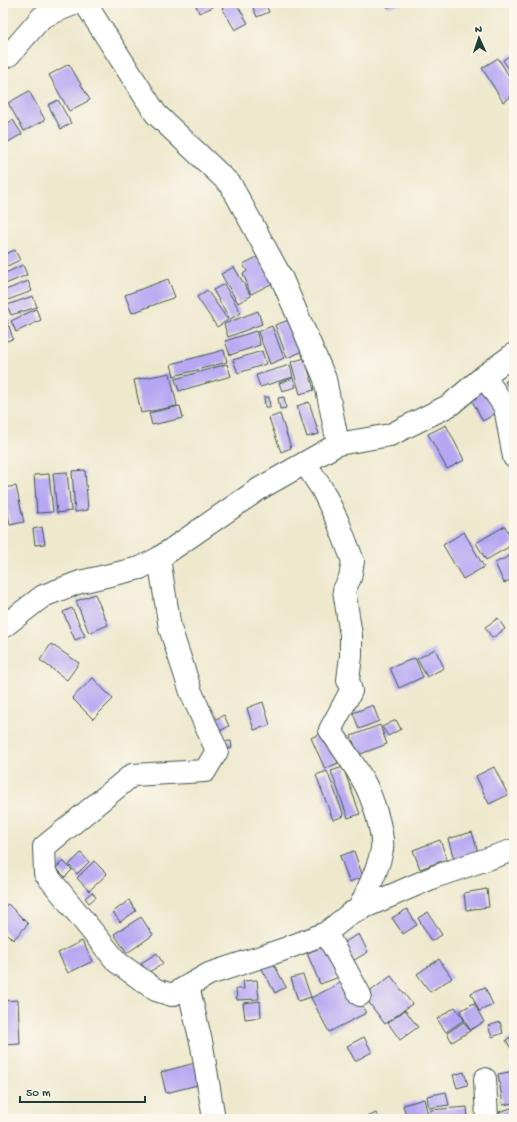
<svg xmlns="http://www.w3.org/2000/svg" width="517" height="1122" font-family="'Gochi Hand',sans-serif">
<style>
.building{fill:#b5a6f3}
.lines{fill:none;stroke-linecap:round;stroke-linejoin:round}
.minor-casing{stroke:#3e574b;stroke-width:24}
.minor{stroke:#fff;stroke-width:22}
</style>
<rect width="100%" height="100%" fill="#fbf7ec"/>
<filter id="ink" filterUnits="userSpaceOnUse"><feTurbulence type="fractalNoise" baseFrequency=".025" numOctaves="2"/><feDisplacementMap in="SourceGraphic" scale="8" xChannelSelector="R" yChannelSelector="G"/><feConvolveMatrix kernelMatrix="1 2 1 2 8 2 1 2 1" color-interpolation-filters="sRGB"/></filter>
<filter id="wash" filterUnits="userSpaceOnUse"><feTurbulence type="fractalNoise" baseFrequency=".012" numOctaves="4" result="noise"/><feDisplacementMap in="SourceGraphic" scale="16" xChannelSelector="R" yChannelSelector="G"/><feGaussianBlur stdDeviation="0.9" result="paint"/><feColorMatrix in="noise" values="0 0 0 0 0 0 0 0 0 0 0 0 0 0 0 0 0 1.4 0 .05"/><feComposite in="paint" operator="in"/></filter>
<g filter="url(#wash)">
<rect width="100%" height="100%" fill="#eee8cd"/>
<g id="blocks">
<!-- building -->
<path class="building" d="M195,3H211L213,7L199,13Z
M230,3H236L248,23L235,30L222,8Z
M251,3H265L269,12L257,17Z
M386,3H404V4L387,7Z
M514,53V77L503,60Z
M498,58L514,84V95L503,102L482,68Z
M69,64L90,100L69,111L49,75Z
M29,91L45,120L24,131L8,103Z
M58,100L71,123L61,129L48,105Z
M13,120L22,134L3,145V126Z
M15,250L20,260L3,268V255Z
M259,256L273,283L251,294L246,284L247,283L243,274L247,271L243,264Z
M23,265L27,275L3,285V274Z
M234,267L251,296L238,303L221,274Z
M168,279L175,297L132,313L125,295Z
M28,281L32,291L5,301L3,295V291Z
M224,284L241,313L230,319L213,290Z
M207,290L228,320L217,327L197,297Z
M33,296L37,307L11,315L7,305Z
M36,309L41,320L16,332L11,321Z
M5,310L8,324L3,325V311Z
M258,311L262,324L228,337L224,324Z
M289,320L301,352L287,358L275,325Z
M9,326L13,339L3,342V327Z
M272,326L284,358L270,364L258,332Z
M256,331L260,345L230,355L225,341Z
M224,350L227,362L174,376L171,364Z
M262,351L266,364L238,373L233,360Z
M305,358L314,390L300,394L291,362Z
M227,364L231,376L179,391L175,379Z
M290,365L293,377L260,387L256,375Z
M170,373L177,406L141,413L134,380Z
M514,375V394L505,382Z
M293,378L296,387L282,391L279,383Z
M485,389L498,412L483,421L470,397Z
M264,397H269L270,407H265Z
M284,397L286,408L280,409L278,398Z
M309,402L319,434L307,437L297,406Z
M180,406L183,418L152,425L149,413Z
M280,414L291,448L281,452L269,418Z
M446,425L464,460L447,469L428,434Z
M85,470L88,510L75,512L72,471Z
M67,472L71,511L57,513L53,473Z
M49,474L53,512L37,513L34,475Z
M16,486L24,522L10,525L3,488Z
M505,526L514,544L486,560L476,543Z
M42,527L45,544L35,545L33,529Z
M464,532L484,567L463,579L443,545Z
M514,554V578L504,583L495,563Z
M95,594L108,625L89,633L76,601Z
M72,608L85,636L75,640L63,612Z
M498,618L505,629L492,638L485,627Z
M51,644L79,663L67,680L40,660Z
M435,649L444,668L427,677L417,659Z
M415,658L423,677L399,688L390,668Z
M93,678L113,699L93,719L72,698Z
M263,702L270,725L254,730L247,708Z
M373,705L379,721L359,729L353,713Z
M224,715L229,726L218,732L212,721Z
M396,720L401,729L388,736L382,727Z
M380,725L387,744L358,755L351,736Z
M325,731L338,763L325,769L311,738Z
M231,741L232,748L222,750L220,742Z
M343,767L360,814L348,818L331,771Z
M494,767L508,795L489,804L476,776Z
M327,771L344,816L333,820L316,775Z
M472,832L480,859L456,866L448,839Z
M440,840L447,859L420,869L413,850Z
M354,851L363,877L349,882L340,856Z
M81,853L89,862L77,874L69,865Z
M63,861L72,870L65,877L56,868Z
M94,861L107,874L89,891L77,878Z
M487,889L489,907L466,910L464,893Z
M92,892L96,897L89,903L85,898Z
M129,900L136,911L120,922L113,912Z
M8,904L28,924L13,940L3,930V908Z
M407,909L417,925L403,934L392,918Z
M428,912L442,935L431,941L418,918Z
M141,917L153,935L127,953L114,934Z
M359,934L368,952L349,963L339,945Z
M82,941L93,961L68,973L58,953Z
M330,944L342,976L320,984L307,953Z
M157,953L163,964L147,973L141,963Z
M439,959L452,978L430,992L417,974Z
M272,961L286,987L275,993L261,967Z
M303,975L311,997L298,1001L291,978Z
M391,976L412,1004L385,1024L364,996Z
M348,979L366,1013L329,1032L311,998Z
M257,980L259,999L237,1000L236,989H244L243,981Z
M485,987L493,1005L479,1011L471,993Z
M18,1000L20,1044L3,1045V1001Z
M260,1001L261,1017L245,1019L243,1003Z
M474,1003L484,1022L470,1030L460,1011Z
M455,1007L464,1020L446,1032L437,1019Z
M405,1010L418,1027L400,1040L388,1023Z
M464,1022L470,1031L452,1042L447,1033Z
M500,1022L503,1033L492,1037L488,1026Z
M514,1035V1054L506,1040Z
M364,1037L372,1052L355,1061L347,1046Z
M199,1062L205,1083L166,1093L161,1072Z
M514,1071V1103L503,1105L498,1074Z
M464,1072L468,1085L457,1088L453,1075Z
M446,1092L449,1105L429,1108L427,1096Z
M424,1099L429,1119H407L403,1105Z
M467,1107L468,1119H431L430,1110Z
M514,1107V1119H501L499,1112Z
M376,1113L379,1119H368L367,1117Z"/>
</g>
</g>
<g filter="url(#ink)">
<use href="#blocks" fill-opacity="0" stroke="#3e574b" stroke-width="1"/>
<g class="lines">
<defs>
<path id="minor" d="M85,3L156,114L231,185L282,279L325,379L338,444
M3,58L9,55L42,17L76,3
M484,376L514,354
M514,457L505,407L484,376L450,405L390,435L338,444L259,489L159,558L170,628L191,692L217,751L205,771L132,775L44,847L45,873L117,962L156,990L172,995L209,974L282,950L326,933L351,913L434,877L514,850
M305,463L322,489L338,522L353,561L350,578L344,590L351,635V656L348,680L351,691L330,730C342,747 354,764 364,782C372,797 384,832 382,849C379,868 367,891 359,909
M3,627L43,596L80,582L140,568L159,558
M326,933L360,995
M188,986L202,1046L214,1119
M485,1079L487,1119"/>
</defs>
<!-- minor casing -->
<use href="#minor" class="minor-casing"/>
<!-- minor -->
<use href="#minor" class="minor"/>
</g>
</g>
<!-- margin -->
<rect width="517" height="1122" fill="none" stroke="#fbf7ec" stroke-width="16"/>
<!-- north arrow -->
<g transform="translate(479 38) rotate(357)" stroke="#fbf7ec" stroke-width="3" paint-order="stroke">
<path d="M0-3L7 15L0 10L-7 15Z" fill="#1f3d34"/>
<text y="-6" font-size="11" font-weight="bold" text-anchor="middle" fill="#1f3d34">N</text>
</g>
<!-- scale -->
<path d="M20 1096v6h125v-6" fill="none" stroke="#1f3d34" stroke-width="2"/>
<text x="26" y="1096" font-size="12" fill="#1f3d34" stroke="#fbf7ec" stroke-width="3" paint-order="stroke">50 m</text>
</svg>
